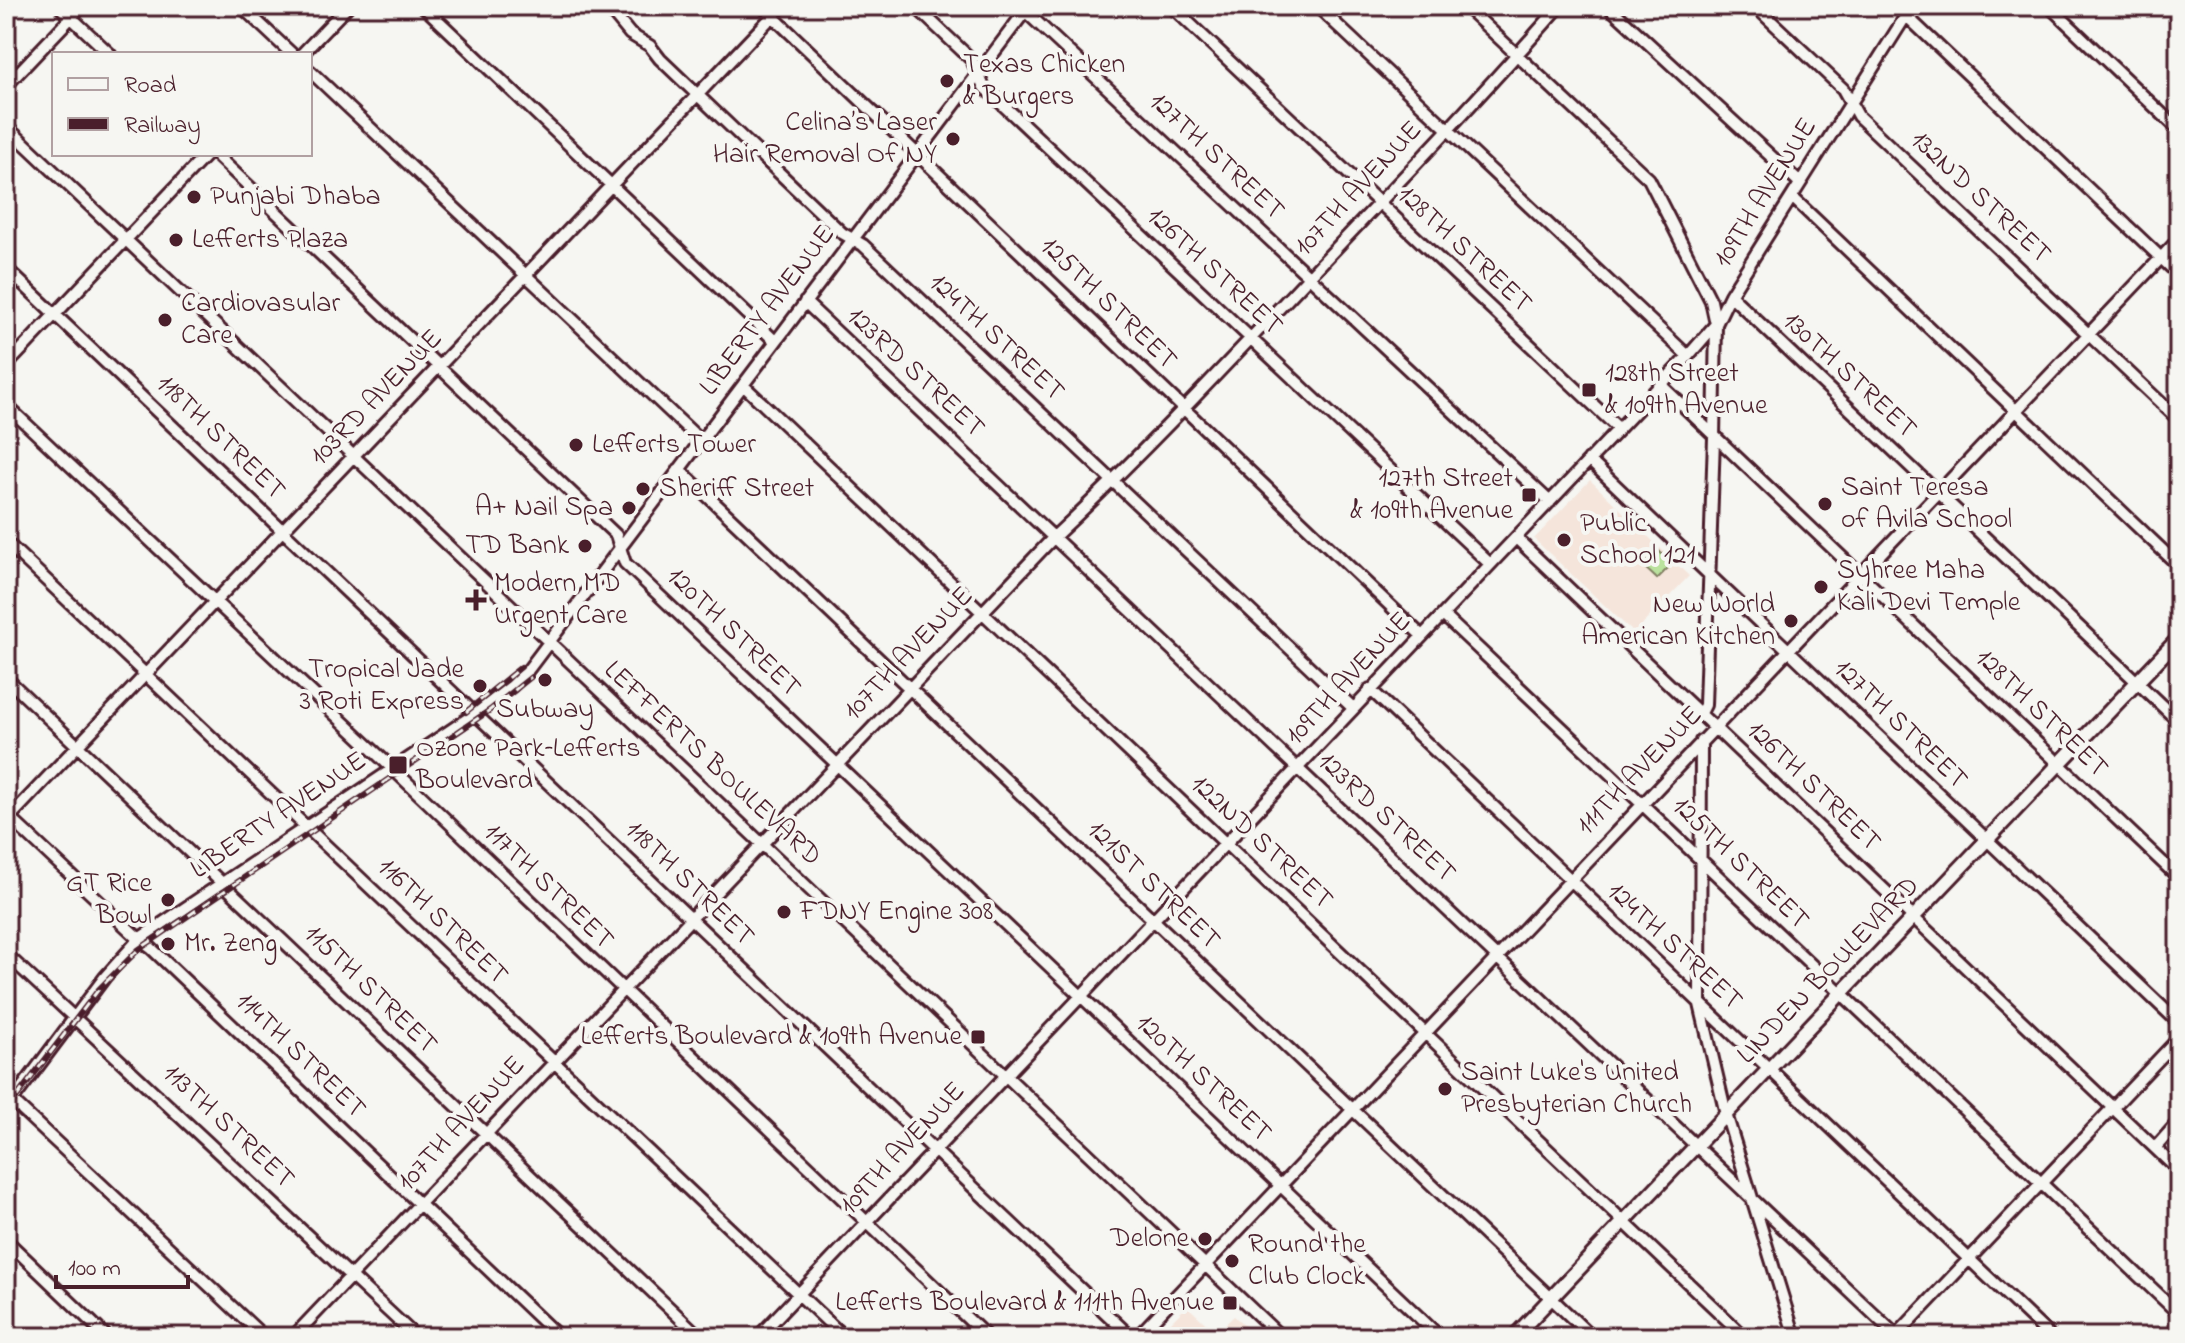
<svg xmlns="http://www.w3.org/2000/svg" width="2185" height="1343" font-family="'Indie Flower',sans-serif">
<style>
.built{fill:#f5e5db}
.green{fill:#bae29e;stroke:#828064;stroke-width:2}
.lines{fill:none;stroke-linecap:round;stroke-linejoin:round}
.minor-casing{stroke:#4a1f2b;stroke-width:16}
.major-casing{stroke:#4a1f2b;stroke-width:18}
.minor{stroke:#f6f6f2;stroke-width:10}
.major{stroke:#f6f6f2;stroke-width:12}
.rail-casing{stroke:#4a1f2b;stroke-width:6}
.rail{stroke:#f6f6f2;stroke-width:3;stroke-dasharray:9;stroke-linecap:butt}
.poi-dot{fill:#4a1f2b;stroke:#f6f6f2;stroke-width:3}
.labels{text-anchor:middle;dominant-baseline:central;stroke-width:8;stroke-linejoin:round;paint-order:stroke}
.poi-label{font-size:28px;fill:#4a1f2b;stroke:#f6f6f2;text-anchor:start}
.street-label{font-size:28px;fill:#4a1f2b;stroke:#f6f6f2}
</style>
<rect width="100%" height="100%" fill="#f6f6f2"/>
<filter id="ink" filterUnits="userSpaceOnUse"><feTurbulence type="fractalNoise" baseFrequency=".0125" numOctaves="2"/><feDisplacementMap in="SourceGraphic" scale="16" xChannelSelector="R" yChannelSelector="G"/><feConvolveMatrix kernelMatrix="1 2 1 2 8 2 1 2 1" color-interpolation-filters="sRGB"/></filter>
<g filter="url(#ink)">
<!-- built -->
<path class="built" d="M1590,480L1689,576L1634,633L1534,539Z
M1187,1306L1216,1333L1234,1316L1257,1337H1156Z"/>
<!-- green -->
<path class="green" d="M1658,550L1672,564L1657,579L1643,566Z"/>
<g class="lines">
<defs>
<path id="minor" d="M59,6L110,54
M241,6L292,54
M423,6L775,341
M607,6L630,34L650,46L660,59L842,233L863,245L1353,708
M762,6L1422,636
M915,6L972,60L984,87L1490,564
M1171,6L1619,429
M1317,6L1688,356
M1465,6L1649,179L1711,301L1716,324L1714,438L1705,705L1701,713
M1608,6L1800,183
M1755,6L1843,89L1858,116L2179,420
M1896,6L2179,275
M2049,6L2179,130
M1025,11L1550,502
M302,54L348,6
M310,71L701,441
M6,86L82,6
M6,126L1281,1337
M215,154L616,535L625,563L1440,1337
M1792,197L2179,566
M6,268L1131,1337
M1730,295L2179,722
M805,302L1898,1337
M6,366L207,154
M743,385L1745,1337
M1661,385L2179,878
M6,405L393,769L987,1337
M1589,460L2179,1023
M679,469L1592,1337
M1516,538L2179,1171
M6,542L844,1337
M1443,615L2179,1314
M6,678L700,1337
M1370,689L2051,1337
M1701,741L1700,1004L1726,1114L1795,1337
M7,815L139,939L151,948L559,1337
M6,821L782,6
M6,954L416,1337
M6,1095L264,1337
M6,1109L105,977L139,939L475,714L512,686L528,670L1029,6
M2156,1147L2179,1121
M6,1240L107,1337
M293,1337L1054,537C1147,450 1233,357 1321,264C1402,179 1483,94 1560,6
M758,1337L1688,356L1716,324L1730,295L1912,6
M1137,1337L2179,239
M1895,1337L2179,1038"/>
<path id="major" d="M1514,1337L2179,638"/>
</defs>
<!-- minor casing -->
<use href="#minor" class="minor-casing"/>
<!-- major casing -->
<use href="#major" class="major-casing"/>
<!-- minor -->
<use href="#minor" class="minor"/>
<!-- major -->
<use href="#major" class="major"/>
<defs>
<path id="rail" d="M466,712L521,667
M6,1111L99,989L138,950L490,710L531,677"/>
</defs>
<!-- rail casing -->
<use href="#rail" class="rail-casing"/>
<!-- rail -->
<use href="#rail" class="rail"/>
</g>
</g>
<!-- markers -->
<g class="poi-dot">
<circle cx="947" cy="81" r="8"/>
<circle cx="953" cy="139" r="8"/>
<circle cx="194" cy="197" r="8"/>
<circle cx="176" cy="240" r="8"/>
<circle cx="165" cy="320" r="8"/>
<rect x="1581" y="382" width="16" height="16" rx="4"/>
<circle cx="576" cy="445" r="8"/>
<circle cx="643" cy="489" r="8"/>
<rect x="1521" y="487" width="16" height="16" rx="4"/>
<circle cx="1825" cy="504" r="8"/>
<circle cx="629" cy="508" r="8"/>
<circle cx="1564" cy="540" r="8"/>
<circle cx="585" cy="546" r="8"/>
<circle cx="1821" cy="587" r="8"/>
<path d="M472 588h8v8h8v8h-8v8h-8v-8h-8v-8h8z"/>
<circle cx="1791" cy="621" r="8"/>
<circle cx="545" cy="680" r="8"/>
<circle cx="480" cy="686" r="8"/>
<rect x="388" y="755" width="20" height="20" rx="4"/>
<circle cx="168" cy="900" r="8"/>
<circle cx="784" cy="912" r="8"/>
<circle cx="168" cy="944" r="8"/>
<rect x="970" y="1029" width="16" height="16" rx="4"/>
<circle cx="1445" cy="1089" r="8"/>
<circle cx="1205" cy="1239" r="8"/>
<circle cx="1232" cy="1261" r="8"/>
<rect x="1222" y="1295" width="16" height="16" rx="4"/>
</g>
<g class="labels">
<!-- poi labels -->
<g class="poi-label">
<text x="963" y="65">Texas Chicken<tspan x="963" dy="32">&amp; Burgers</tspan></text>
<text x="937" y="123" text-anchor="end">Celina’s Laser<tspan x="937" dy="32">Hair Removal Of NY</tspan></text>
<text x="210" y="197">Punjabi Dhaba</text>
<text x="192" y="240">Lefferts Plaza</text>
<text x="181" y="304">Cardiovasular<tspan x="181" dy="32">Care</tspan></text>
<text x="1605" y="374">128th Street<tspan x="1605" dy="32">&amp; 109th Avenue</tspan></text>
<text x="592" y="445">Lefferts Tower</text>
<text x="1513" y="479" text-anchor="end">127th Street<tspan x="1513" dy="32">&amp; 109th Avenue</tspan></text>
<text x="1841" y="488">Saint Teresa<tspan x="1841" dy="32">of Avila School</tspan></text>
<text x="659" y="489">Sheriff Street</text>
<text x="613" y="508" text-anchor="end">A+ Nail Spa</text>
<text x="1580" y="524">Public<tspan x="1580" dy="32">School 121</tspan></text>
<text x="569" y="546" text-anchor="end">TD Bank</text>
<text x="1837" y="571">Syhree Maha<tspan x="1837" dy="32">Kali Devi Temple</tspan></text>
<text x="494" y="584">Modern MD<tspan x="494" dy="32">Urgent Care</tspan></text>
<text x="1775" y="605" text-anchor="end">New World<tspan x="1775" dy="32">American Kitchen</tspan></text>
<text x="464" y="670" text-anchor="end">Tropical Jade<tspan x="464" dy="32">3 Roti Express</tspan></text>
<text x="545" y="710" text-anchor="middle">Subway</text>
<text x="416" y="749">Ozone Park–Lefferts<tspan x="416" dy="32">Boulevard</tspan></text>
<text x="152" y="884" text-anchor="end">GT Rice<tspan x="152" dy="32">Bowl</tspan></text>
<text x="800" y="912">FDNY Engine 308</text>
<text x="184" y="944">Mr. Zeng</text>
<text x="962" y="1037" text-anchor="end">Lefferts Boulevard &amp; 109th Avenue</text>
<text x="1461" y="1073">Saint Luke's United<tspan x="1461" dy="32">Presbyterian Church</tspan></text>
<text x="1189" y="1239" text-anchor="end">Delone</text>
<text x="1248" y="1245">Round the<tspan x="1248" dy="32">Club Clock</tspan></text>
<text x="1214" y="1303" text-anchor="end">Lefferts Boulevard &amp; 111th Avenue</text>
</g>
<!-- street labels -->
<g class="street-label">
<text transform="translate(1216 157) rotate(43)">127TH STREET</text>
<text transform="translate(1359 189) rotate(-47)">107TH AVENUE</text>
<text transform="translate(1766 193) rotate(-58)">109TH AVENUE</text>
<text transform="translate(1980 198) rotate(43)">132ND STREET</text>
<text transform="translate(1464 250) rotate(43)">128TH STREET</text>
<text transform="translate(1214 272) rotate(43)">126TH STREET</text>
<text transform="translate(1108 304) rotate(44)">125TH STREET</text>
<text transform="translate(768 311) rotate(-53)">LIBERTY AVENUE</text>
<text transform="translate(996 338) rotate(43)">124TH STREET</text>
<text transform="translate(915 373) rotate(43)">123RD STREET</text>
<text transform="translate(1849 376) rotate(43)">130TH STREET</text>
<text transform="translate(377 398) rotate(-46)">103RD AVENUE</text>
<text transform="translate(220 438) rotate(44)">118TH STREET</text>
<text transform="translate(733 633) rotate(44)">120TH STREET</text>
<text transform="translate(909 654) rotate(-46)">107TH AVENUE</text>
<text transform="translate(1349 679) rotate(-47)">109TH AVENUE</text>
<text transform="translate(2041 714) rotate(44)">128TH STREET</text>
<text transform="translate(1900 725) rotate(44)">127TH STREET</text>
<text transform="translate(712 764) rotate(43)">LEFFERTS BOULEVARD</text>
<text transform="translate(1640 771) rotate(-46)">111TH AVENUE</text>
<text transform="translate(1813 787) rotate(44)">126TH STREET</text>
<text transform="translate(279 816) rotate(-34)">LIBERTY AVENUE</text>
<text transform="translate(1386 818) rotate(43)">123RD STREET</text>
<text transform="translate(1261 843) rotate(43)">122ND STREET</text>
<text transform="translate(1740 864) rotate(44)">125TH STREET</text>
<text transform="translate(689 884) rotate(44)">118TH STREET</text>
<text transform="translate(1153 886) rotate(44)">121ST STREET</text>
<text transform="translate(548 887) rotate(44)">117TH STREET</text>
<text transform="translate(442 922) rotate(44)">116TH STREET</text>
<text transform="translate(1674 947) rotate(43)">124TH STREET</text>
<text transform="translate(1829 971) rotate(-46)">LINDEN BOULEVARD</text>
<text transform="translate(370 990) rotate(44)">115TH STREET</text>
<text transform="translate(300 1056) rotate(44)">114TH STREET</text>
<text transform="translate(1203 1079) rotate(43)">120TH STREET</text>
<text transform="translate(462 1124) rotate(-47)">107TH AVENUE</text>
<text transform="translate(228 1127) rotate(43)">113TH STREET</text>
<text transform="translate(903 1149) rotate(-47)">109TH AVENUE</text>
</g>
</g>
<!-- margin -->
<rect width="2185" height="1343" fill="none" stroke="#f6f6f2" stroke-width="32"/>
<rect x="16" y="16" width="2153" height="1311" fill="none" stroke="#4a1f2b" stroke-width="3" filter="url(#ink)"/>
<!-- legend -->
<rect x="52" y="52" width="260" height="104" fill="#f6f6f2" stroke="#b1a0a2" stroke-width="2"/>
<rect x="68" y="78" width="40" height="12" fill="#f6f6f2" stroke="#b1a0a2" stroke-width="2"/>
<text x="124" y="92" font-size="24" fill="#4a1f2b">Road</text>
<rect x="68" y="118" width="40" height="12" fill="#4a1f2b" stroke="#b1a0a2" stroke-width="2"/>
<text x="124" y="132" font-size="24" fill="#4a1f2b">Railway</text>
<!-- scale -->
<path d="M56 1275v12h132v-12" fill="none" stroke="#4a1f2b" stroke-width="4"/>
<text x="68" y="1275" font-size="24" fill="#4a1f2b" stroke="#f6f6f2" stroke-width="6" paint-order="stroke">100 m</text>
</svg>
